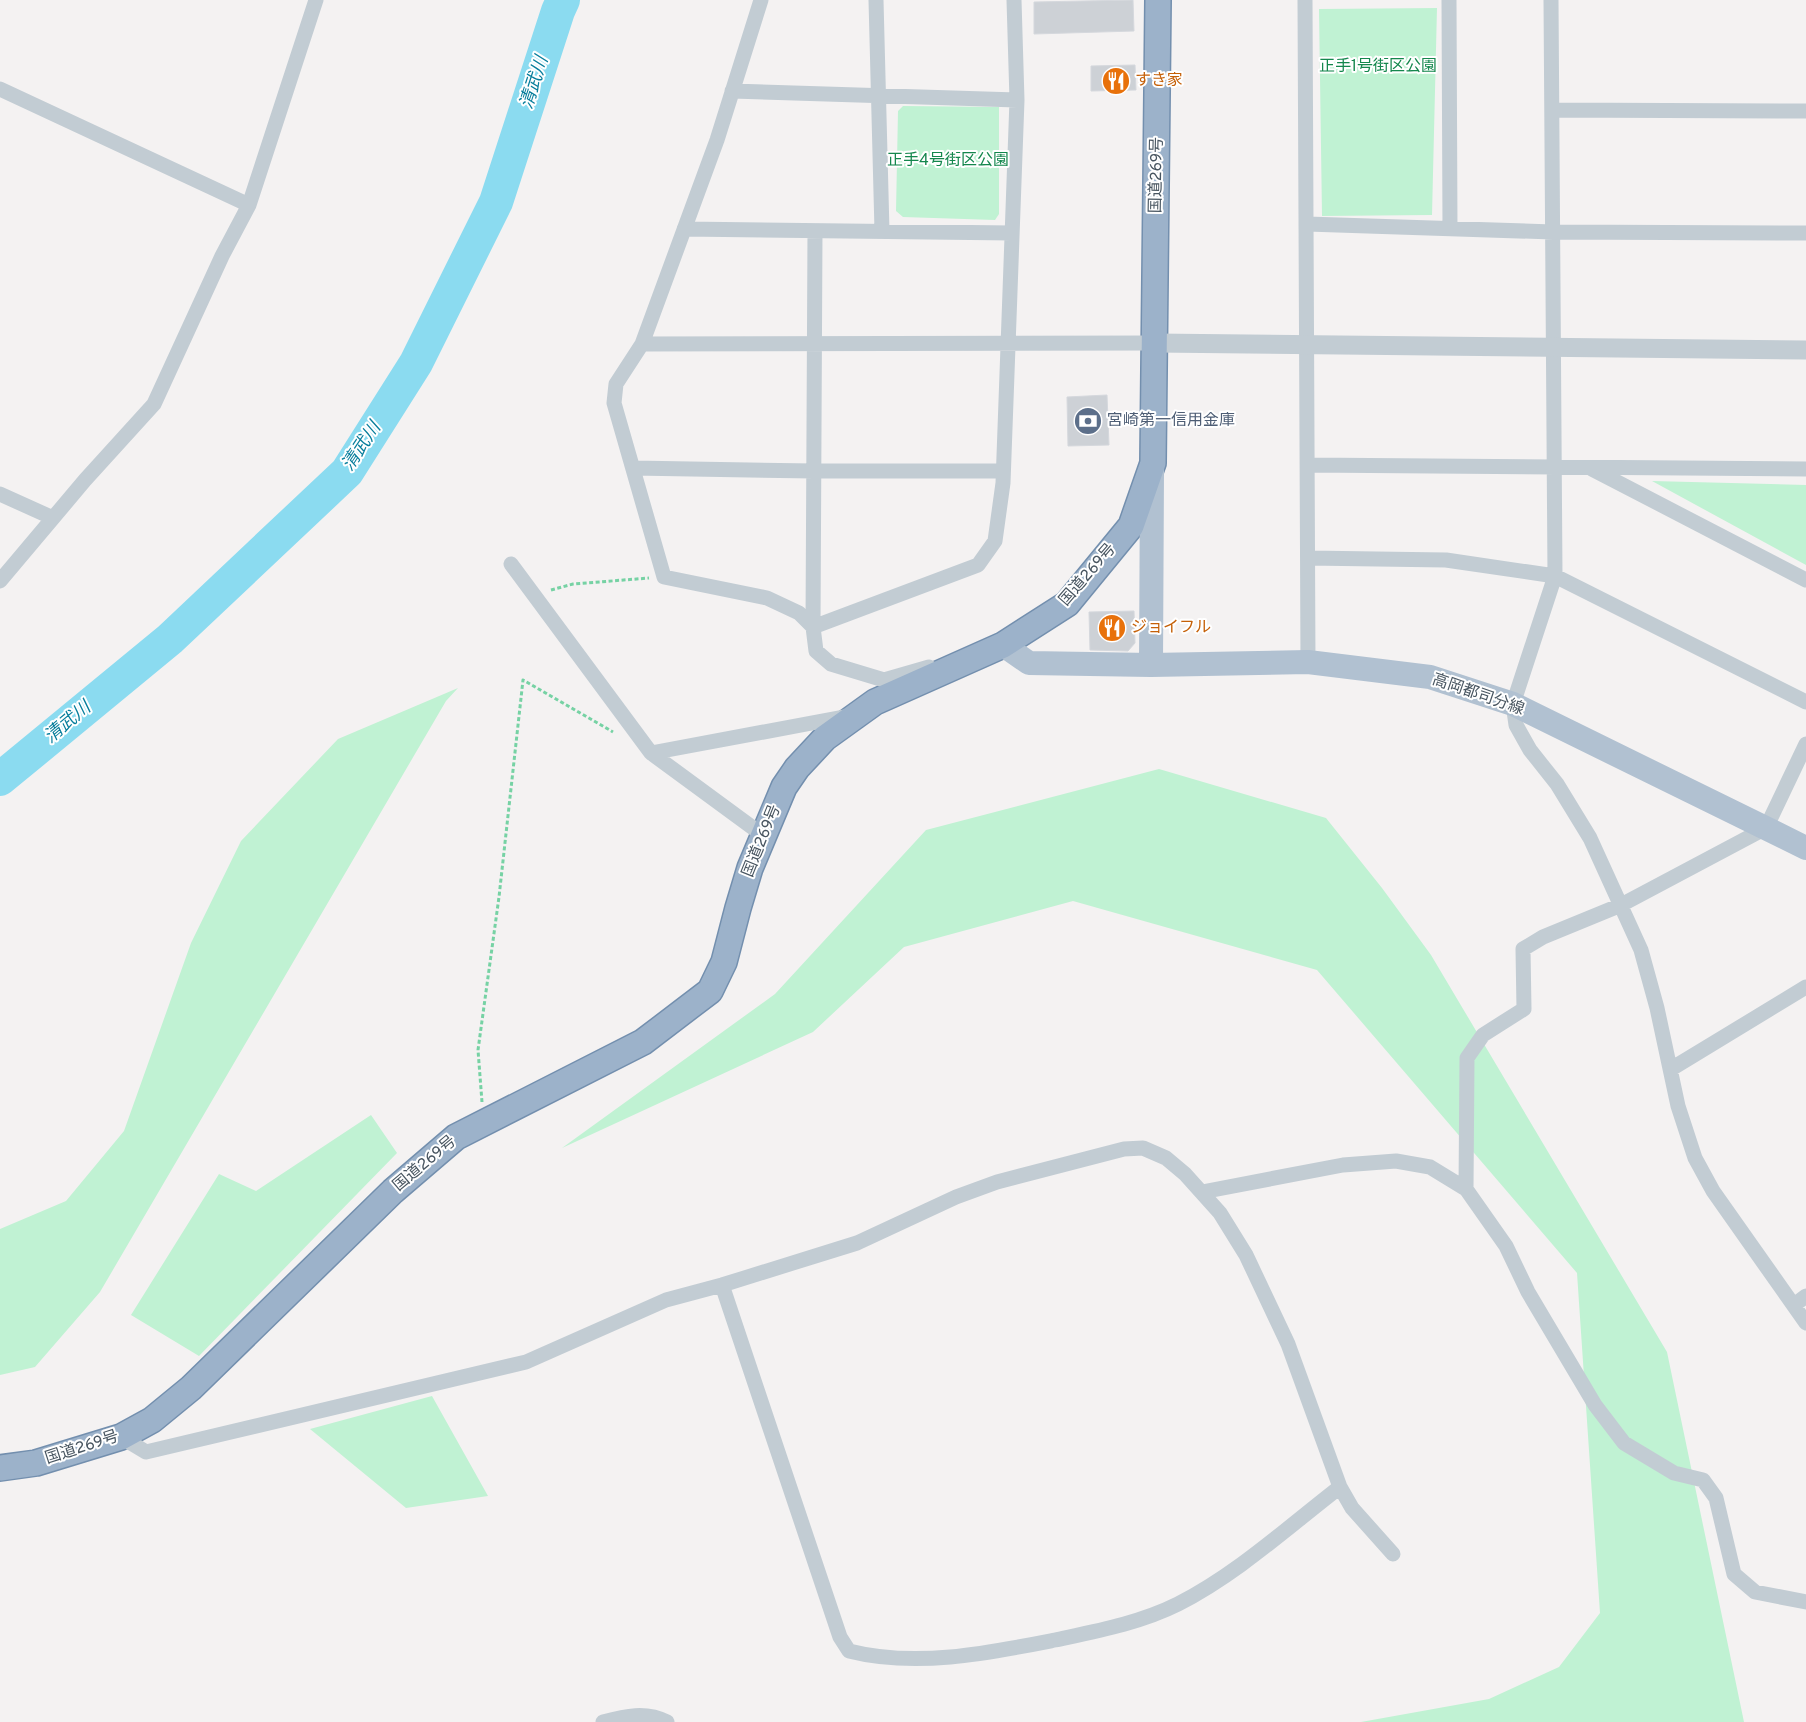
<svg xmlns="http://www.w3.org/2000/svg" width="1806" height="1722" font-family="Overpass,'Noto Sans JP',sans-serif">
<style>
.green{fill:#c0f2d3}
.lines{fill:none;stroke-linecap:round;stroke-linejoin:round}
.river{stroke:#8bdbf0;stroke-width:34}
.building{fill:#cdd1d6;stroke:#d5d8dd}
.trunk-casing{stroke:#738fae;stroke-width:28}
.path{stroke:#76d2a4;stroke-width:3;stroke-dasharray:4 2.5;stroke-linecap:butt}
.minor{stroke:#c2ccd3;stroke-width:15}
.tertiary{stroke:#c2ccd3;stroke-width:19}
.primary{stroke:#b1c1d1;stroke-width:24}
.trunk{stroke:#9cb2ca;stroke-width:25}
.labels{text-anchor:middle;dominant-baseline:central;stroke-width:4;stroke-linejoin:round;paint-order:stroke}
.park-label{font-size:16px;fill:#14874d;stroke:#fff}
.food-label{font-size:16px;fill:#c56008;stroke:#fff;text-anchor:start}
.street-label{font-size:16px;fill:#485560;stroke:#fff}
.service-label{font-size:16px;fill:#4e5e75;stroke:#fff;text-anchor:start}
.water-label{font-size:18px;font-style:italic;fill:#087e9c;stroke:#fff}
</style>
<rect width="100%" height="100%" fill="#f4f2f2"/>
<!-- green -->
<path class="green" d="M1437,8L1432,215L1322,216L1319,9Z
M903,106L999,107V214L995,220L903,217L896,211L898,111Z
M1652,481L1806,485V565Z
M458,688L446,701L100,1292L35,1367L0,1375V1229L66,1201L124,1131L191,943L241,841L338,739Z
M1159,769L1326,818L1382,888L1431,955L1667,1352L1744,1722H1361L1489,1699L1559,1667L1600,1613L1577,1273L1317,970L1073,901L904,947L813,1032L562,1148L775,994L926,830Z
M371,1115L397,1153L199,1356L131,1315L219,1174L256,1191Z
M432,1396L488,1496L406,1508L310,1429Z"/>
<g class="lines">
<!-- river -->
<path class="river" d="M0,779L170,639L347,472L416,363L496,202L558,11L563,0"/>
</g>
<!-- building -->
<path class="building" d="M1133,0L1134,31L1034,34V2Z
M1135,65L1136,90L1091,91V66Z
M1107,395L1109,445L1068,446L1067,397Z
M1134,611L1135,643L1128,651L1090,650L1089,612Z"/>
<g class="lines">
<defs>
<path id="trunk" d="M0,1468L36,1463L121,1437L152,1420L191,1388L393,1191L456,1137L643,1042L710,991L724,962L738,908L750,868L784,787L797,768L825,738L875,702L1003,645L1067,604L1131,526L1153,463L1158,0"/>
</defs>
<!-- trunk casing -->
<use href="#trunk" class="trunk-casing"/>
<!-- path -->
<path class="path" d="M551,590L573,584L649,578
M482,1102L478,1050L499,897L523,680L613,732"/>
<!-- minor -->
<path class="minor" d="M761,0L717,140L642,344L616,384L614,403L664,577L767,598L799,613L813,627
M876,0L882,231
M1305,0L1308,662
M1449,0L1450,228
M1551,0L1555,576L1513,704L1516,725L1530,750L1557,784L1590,838L1641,950L1657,1008L1678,1106L1695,1158L1713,1191L1806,1323
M0,89L249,205
M732,91L1017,100
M1552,110L1806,111
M1307,224L1553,232L1806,233
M684,229L1012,233
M815,231L813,627L816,651L831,664L884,680L929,667
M642,344L1155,343
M1308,465L1806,469
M633,468L814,471H1003
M1592,469L1806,580
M0,494L53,518
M1308,558L1446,560L1555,576L1806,702
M511,564L651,753L849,716
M0,581L85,480L154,404L222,256L249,205L316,0
M813,627L978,565L995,541L1003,483L1017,100L1014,0
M651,753L764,836
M1671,1069L1806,987
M1466,1189L1467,1058L1483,1035L1524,1009L1523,949L1543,937L1621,905L1766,828L1806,744
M1202,1192L1343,1165L1396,1161L1430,1167L1466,1189L1506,1246L1528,1292L1595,1405L1624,1443L1674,1473L1703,1480L1716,1498L1734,1574L1755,1592L1806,1602
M722,1285L840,1637L849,1651C916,1668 989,1653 1055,1640C1097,1631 1140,1623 1178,1604C1237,1574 1288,1527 1340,1487
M1794,1305L1806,1296
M121,1437L146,1452L526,1362L666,1300L722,1285L857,1243L956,1197L997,1182L1124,1149L1143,1148L1166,1158L1185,1174L1220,1213L1246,1255L1288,1344L1340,1487L1352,1508L1393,1554
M603,1722C625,1716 646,1711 667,1722"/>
<!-- tertiary -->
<path class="tertiary" d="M1155,343L1806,350"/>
<!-- primary -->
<path class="primary" d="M1003,645L1029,663L1151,665L1308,662L1430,677L1513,704L1806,848
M1151,665L1152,472"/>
<!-- trunk -->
<use href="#trunk" class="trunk"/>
</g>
<!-- icons -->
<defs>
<symbol id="restaurant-disc" viewBox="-11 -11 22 22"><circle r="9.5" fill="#e8710a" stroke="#fff"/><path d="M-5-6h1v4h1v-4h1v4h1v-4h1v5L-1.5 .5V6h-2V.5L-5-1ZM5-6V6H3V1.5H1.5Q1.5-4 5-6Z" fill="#fff"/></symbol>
<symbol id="bank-disc" viewBox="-11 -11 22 22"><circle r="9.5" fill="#5c6f8a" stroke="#fff"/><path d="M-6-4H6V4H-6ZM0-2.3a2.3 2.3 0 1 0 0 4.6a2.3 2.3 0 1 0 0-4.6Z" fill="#fff"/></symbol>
</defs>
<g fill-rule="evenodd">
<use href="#restaurant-disc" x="1100" y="65" width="32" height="32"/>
<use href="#bank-disc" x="1072" y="405" width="32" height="32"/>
<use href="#restaurant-disc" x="1096" y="612" width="32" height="32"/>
</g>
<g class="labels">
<!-- park labels -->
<g class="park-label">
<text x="1378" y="67">正手1号街区公園</text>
<text x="948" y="161">正手4号街区公園</text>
</g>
<!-- food labels -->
<g class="food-label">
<text x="1135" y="81">すき家</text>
<text x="1131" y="628">ジョイフル</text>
</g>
<!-- street labels -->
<g class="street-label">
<text transform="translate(1157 175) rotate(-89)">国道269号</text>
<text transform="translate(1088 575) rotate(-49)">国道269号</text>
<text transform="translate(1478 695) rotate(19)">高岡都司分線</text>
<text transform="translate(762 841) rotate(-68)">国道269号</text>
<text transform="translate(425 1164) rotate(-40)">国道269号</text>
<text transform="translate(82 1448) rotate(-18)">国道269号</text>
</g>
<!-- service labels -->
<g class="service-label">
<text x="1107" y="421">宮崎第一信用金庫</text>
</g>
<!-- water labels -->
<g class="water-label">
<text transform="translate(535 83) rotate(-72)">清武川</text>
<text transform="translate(362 447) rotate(-56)">清武川</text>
<text transform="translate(68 723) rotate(-40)">清武川</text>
</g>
</g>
</svg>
